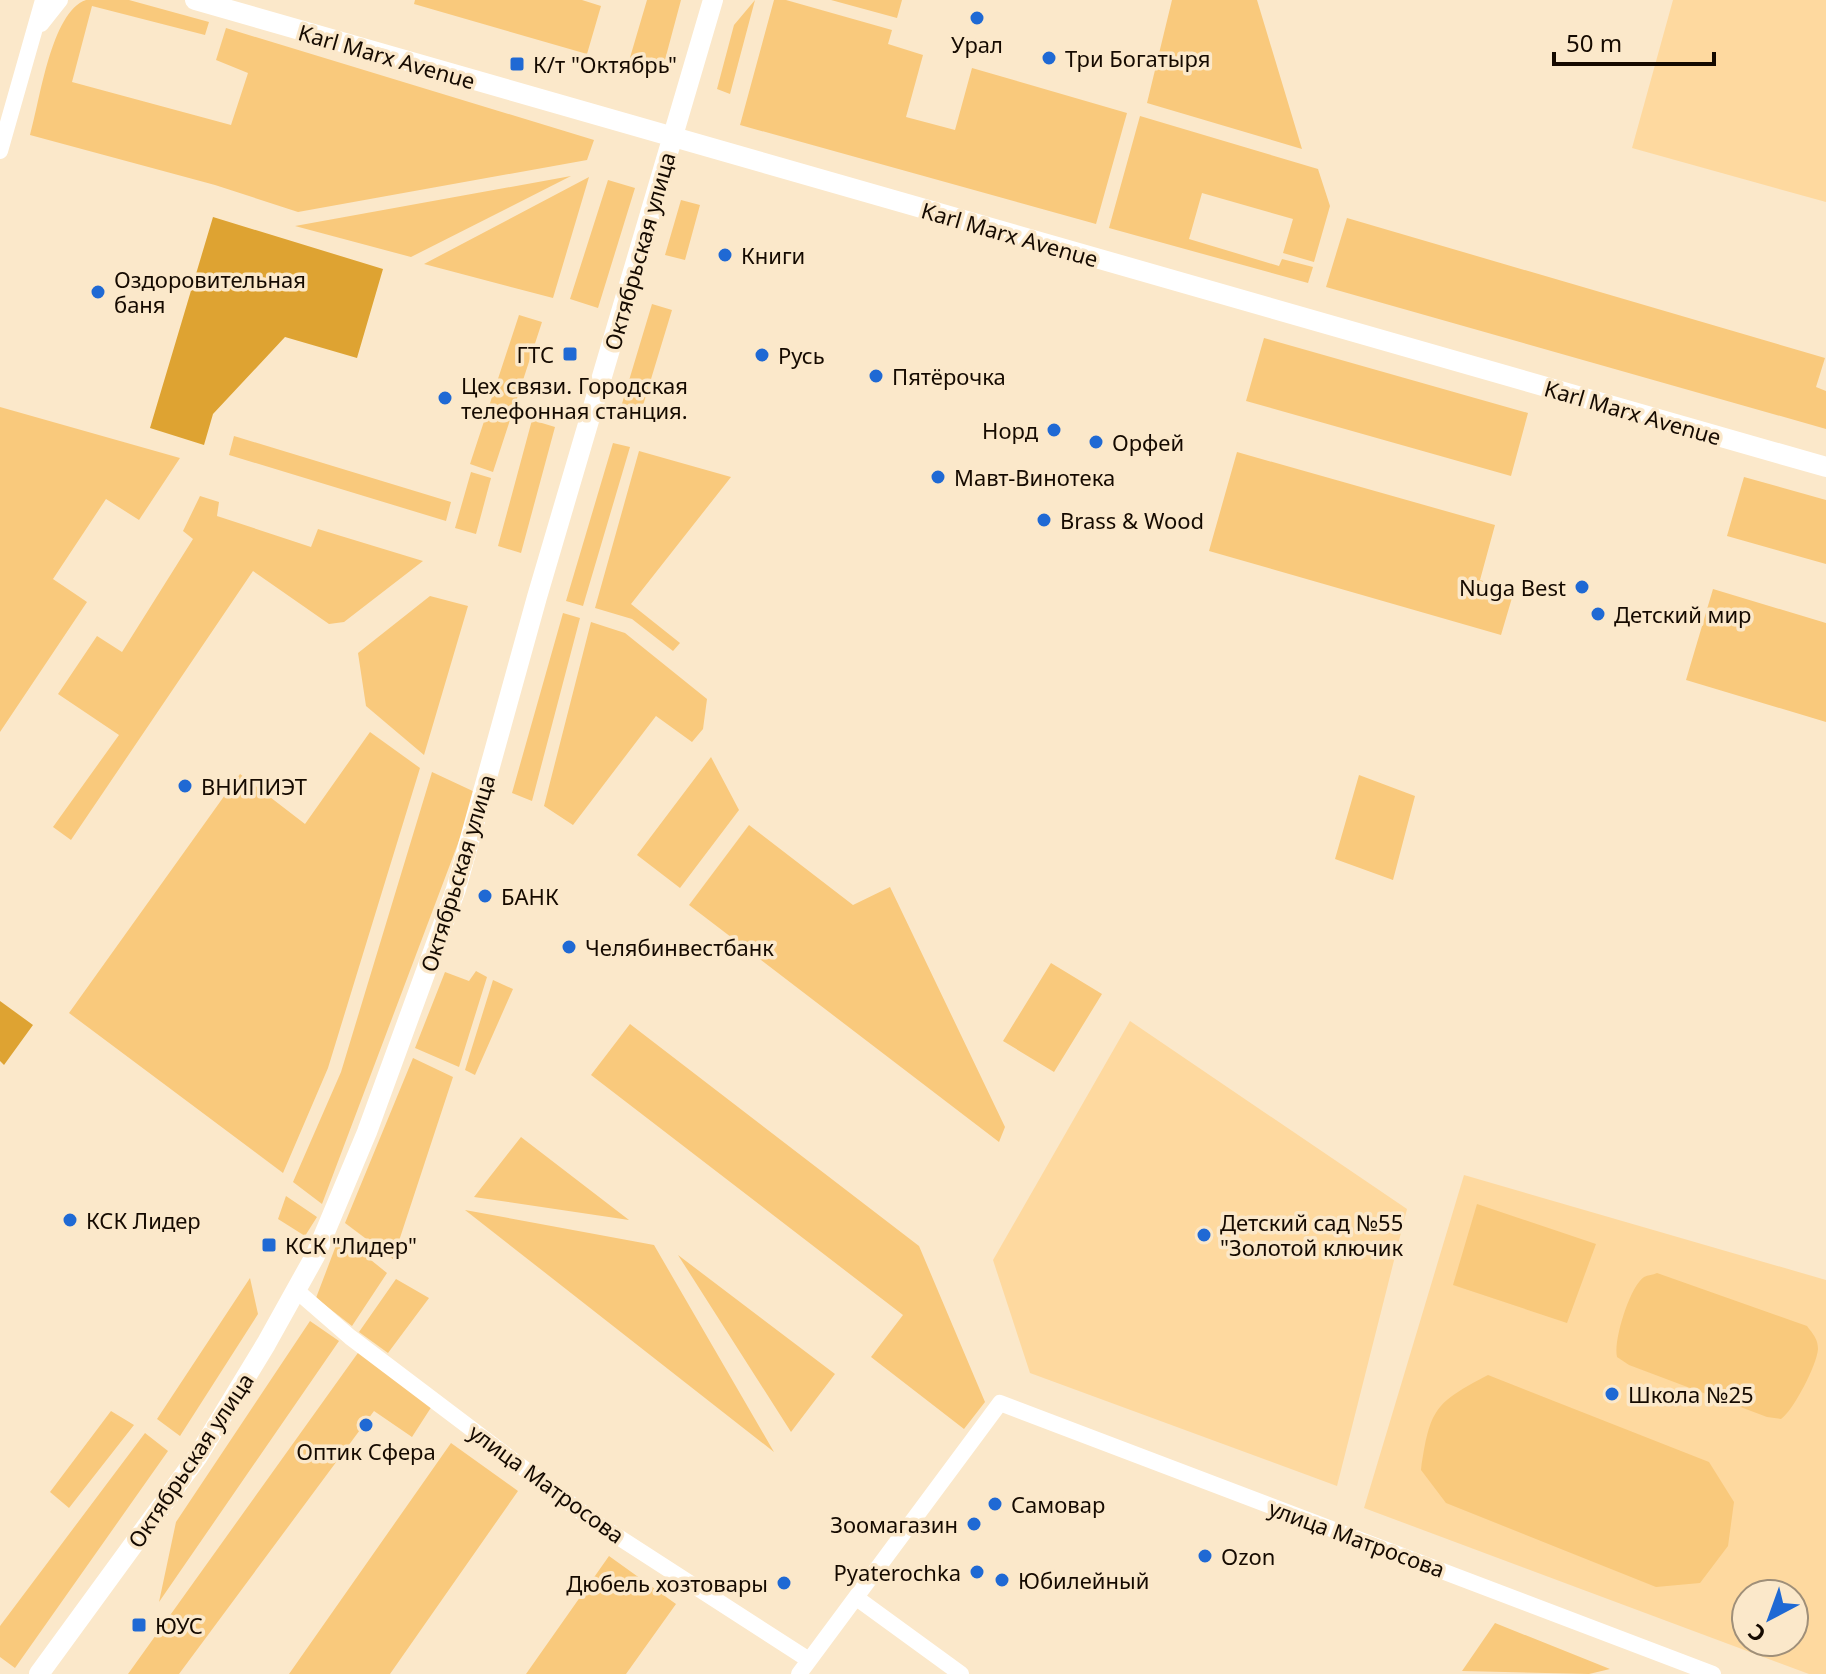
<svg xmlns="http://www.w3.org/2000/svg" width="1826" height="1674" font-family="'Noto Sans',sans-serif">
<style>
.built{fill:#fed99f;fill-rule:evenodd}
.green{fill:#f9c97c}
.forest{fill:#dea332}
.lines{fill:none;stroke-linecap:round;stroke-linejoin:round}
.minor{stroke:#fff;stroke-width:16}
.tertiary{stroke:#fff;stroke-width:20}
.poi-dot{fill:#1f69d4;stroke:#fbe8ca;stroke-width:3}
.labels{text-anchor:middle;dominant-baseline:central;stroke-width:7;stroke-linejoin:round;paint-order:stroke}
.poi-label{font-size:22px;fill:#150a00;stroke:#fbe8ca;text-anchor:start}
.street-label{font-size:22px;fill:#150a00;stroke:#fbe8ca}
</style>
<rect width="100%" height="100%" fill="#fbe8ca"/>
<!-- built -->
<path class="built" d="M1673,0H1826V202L1632,148Z
M1130,1021L1407,1209L1337,1486L1030,1373L993,1260Z
M1464,1175L1826,1280V1674H1809L1364,1508ZM1746,1594H1794V1642H1746Z"/>
<!-- green -->
<path class="green" d="M86,0H129L209,22L205,35L92,6L72,82L231,125L248,73L216,60L226,28L594,140L587,160L298,212L215,185L30,135C40,101 51,12 86,0Z
M415,0H582L601,6L587,54L414,4Z
M647,0H681L662,71L629,61Z
M755,0L730,94L717,89L734,25Z
M774,0H786L892,30L888,44L923,55L906,117L955,130L972,68L1127,113L1096,224L740,125Z
M831,0H902L897,18Z
M1172,0H1257L1302,149L1147,103Z
M1140,116L1318,169L1330,206L1314,262L1283,253L1293,219L1202,193L1189,239L1279,266L1282,259L1313,267L1308,283L1109,228Z
M571,176L411,257L295,226Z
M589,177L553,298L424,264Z
M608,180L635,188L598,308L570,299Z
M681,200L700,205L685,260L665,255Z
M1347,218L1825,358L1816,387L1826,391V429L1326,287Z
M652,304L672,310L641,412L621,407Z
M519,315L542,322L493,472L470,464Z
M1264,338L1528,413L1511,476L1246,401Z
M0,407L180,458L139,520L106,499L53,579L87,602L0,732Z
M532,420L555,427L521,553L498,546Z
M234,436L451,502L446,521L229,455Z
M613,443L630,447L583,606L566,601Z
M639,451L731,477L631,604L680,643L673,651L632,619L595,608Z
M1237,452L1495,525L1480,580L1514,591L1501,635L1209,551Z
M471,472L491,478L476,534L455,528Z
M1744,477L1826,500V564L1727,536Z
M200,496L219,502L217,516L311,547L318,529L423,561L344,622L329,624L253,571L71,840L53,827L119,735L58,694L97,636L122,652L193,539L183,531Z
M1713,589L1826,623V722L1686,680Z
M430,596L468,606L424,755L366,706L358,653Z
M563,613L580,618L532,801L512,793Z
M591,622L625,633L707,699L703,729L692,742L656,716L573,825L544,806Z
M370,732L420,768L328,1068L283,1173L69,1013L240,774L305,824Z
M711,757L739,810L680,888L637,855Z
M432,772L477,793L322,1204L293,1182L341,1072Z
M1359,775L1415,796L1393,880L1335,859Z
M749,825L853,905L890,887L1005,1127L999,1142L689,905Z
M1051,963L1102,994L1054,1072L1003,1041Z
M476,971L487,977L459,1067L415,1048L445,972L469,981Z
M493,980L513,989L475,1075L465,1070Z
M630,1024L919,1246L985,1402L964,1429L871,1357L903,1315L591,1075Z
M413,1058L453,1077L393,1259L345,1223Z
M521,1137L629,1220L474,1197Z
M286,1196L317,1217L305,1236L278,1219Z
M1477,1204L1596,1244L1567,1323L1453,1285Z
M465,1210L654,1245L774,1452Z
M340,1235L387,1273L352,1326L316,1298Z
M678,1255L835,1374L791,1432Z
M1657,1273L1807,1326C1813,1334 1818,1339 1818,1349C1817,1365 1793,1411 1781,1419L1767,1417L1629,1365L1617,1357C1613,1341 1630,1286 1644,1277C1648,1275 1653,1275 1657,1273Z
M250,1278L258,1314L180,1436L157,1419Z
M396,1279L429,1298L388,1353L359,1332Z
M310,1321L339,1341L159,1602L176,1522Z
M360,1350L432,1406L412,1437L374,1411L179,1674H128Z
M1488,1375L1709,1462L1734,1502L1728,1546L1700,1583L1656,1587L1446,1503L1421,1470C1430,1408 1435,1403 1488,1375Z
M111,1411L134,1425L69,1508L50,1492Z
M145,1433L168,1451L15,1668L0,1657V1626Z
M451,1443L518,1491L390,1674H289Z
M609,1556L676,1604L626,1674H526Z
M1495,1623L1610,1669L1589,1674L1462,1671Z"/>
<!-- forest -->
<path class="forest" d="M213,217L383,269L357,358L285,337L213,414L204,445L150,428Z
M0,1001L33,1025L4,1065L0,1061Z"/>
<g class="lines">
<!-- minor -->
<path class="minor" d="M41,24L60,0
M0,151L43,0
M297,1291L350,1337L592,1520L809,1660
M858,1599L961,1674
M799,1674L1000,1403L1713,1674"/>
<!-- tertiary -->
<path class="tertiary" d="M195,0L1826,467
M39,1674L198,1456L266,1344L315,1256L367,1132L456,889L537,597L713,0"/>
</g>
<!-- markers -->
<g class="poi-dot">
<circle cx="977" cy="18" r="8"/>
<circle cx="1049" cy="58" r="8"/>
<rect x="509" y="56" width="16" height="16" rx="4"/>
<circle cx="725" cy="255" r="8"/>
<circle cx="98" cy="292" r="8"/>
<rect x="562" y="346" width="16" height="16" rx="4"/>
<circle cx="762" cy="355" r="8"/>
<circle cx="876" cy="376" r="8"/>
<circle cx="445" cy="398" r="8"/>
<circle cx="1054" cy="430" r="8"/>
<circle cx="1096" cy="442" r="8"/>
<circle cx="938" cy="477" r="8"/>
<circle cx="1044" cy="520" r="8"/>
<circle cx="1582" cy="587" r="8"/>
<circle cx="1598" cy="614" r="8"/>
<circle cx="185" cy="786" r="8"/>
<circle cx="485" cy="896" r="8"/>
<circle cx="569" cy="947" r="8"/>
<circle cx="70" cy="1220" r="8"/>
<circle cx="1204" cy="1235" r="8"/>
<rect x="261" y="1237" width="16" height="16" rx="4"/>
<circle cx="1612" cy="1394" r="8"/>
<circle cx="366" cy="1425" r="8"/>
<circle cx="995" cy="1504" r="8"/>
<circle cx="974" cy="1524" r="8"/>
<circle cx="1205" cy="1556" r="8"/>
<circle cx="977" cy="1572" r="8"/>
<circle cx="1002" cy="1580" r="8"/>
<circle cx="784" cy="1583" r="8"/>
<rect x="131" y="1617" width="16" height="16" rx="4"/>
</g>
<g class="labels">
<!-- poi labels -->
<g class="poi-label">
<text x="977" y="44" text-anchor="middle">Урал</text>
<text x="1065" y="58">Три Богатыря</text>
<text x="533" y="64">К/т "Октябрь"</text>
<text x="741" y="255">Книги</text>
<text x="114" y="279">Оздоровительная<tspan x="114" dy="25">баня</tspan></text>
<text x="554" y="354" text-anchor="end">ГТС</text>
<text x="778" y="355">Русь</text>
<text x="892" y="376">Пятёрочка</text>
<text x="461" y="385">Цех связи. Городская<tspan x="461" dy="25">телефонная станция.</tspan></text>
<text x="1038" y="430" text-anchor="end">Норд</text>
<text x="1112" y="442">Орфей</text>
<text x="954" y="477">Мавт-Винотека</text>
<text x="1060" y="520">Brass &amp; Wood</text>
<text x="1566" y="587" text-anchor="end">Nuga Best</text>
<text x="1614" y="614">Детский мир</text>
<text x="201" y="786">ВНИПИЭТ</text>
<text x="501" y="896">БАНК</text>
<text x="585" y="947">Челябинвестбанк</text>
<text x="86" y="1220">КСК Лидер</text>
<text x="1220" y="1222">Детский сад №55<tspan x="1220" dy="25">"Золотой ключик</tspan></text>
<text x="285" y="1245">КСК "Лидер"</text>
<text x="1628" y="1394">Школа №25</text>
<text x="366" y="1451" text-anchor="middle">Оптик Сфера</text>
<text x="1011" y="1504">Самовар</text>
<text x="958" y="1524" text-anchor="end">Зоомагазин</text>
<text x="1221" y="1556">Ozon</text>
<text x="961" y="1572" text-anchor="end">Pyaterochka</text>
<text x="1018" y="1580">Юбилейный</text>
<text x="768" y="1583" text-anchor="end">Дюбель хозтовары</text>
<text x="155" y="1625">ЮУС</text>
</g>
<!-- street labels -->
<g class="street-label">
<text transform="translate(387 56) rotate(16)">Karl Marx Avenue</text>
<text transform="translate(1010 234) rotate(16)">Karl Marx Avenue</text>
<text transform="translate(639 251) rotate(-74)">Октябрьская улица</text>
<text transform="translate(1633 412) rotate(16)">Karl Marx Avenue</text>
<text transform="translate(457 873) rotate(-73)">Октябрьская улица</text>
<text transform="translate(190 1460) rotate(-56)">Октябрьская улица</text>
<text transform="translate(547 1483) rotate(36)">улица Матросова</text>
<text transform="translate(1357 1538) rotate(20)">улица Матросова</text>
</g>
</g>
<!-- north arrow -->
<g transform="translate(1770 1618) rotate(221)"><circle r="38" fill="#fbe8ca" stroke="#9f8f79" stroke-width="2"/>
<path d="M0-6L14 30L0 20L-14 30Z" fill="#1f69d4"/>
<text y="-12" font-size="22" font-weight="bold" text-anchor="middle" fill="#150a00">С</text>
</g>
<!-- scale -->
<path d="M1554 52v12h160v-12" fill="none" stroke="#150a00" stroke-width="4"/>
<text x="1566" y="52" font-size="24" fill="#150a00" stroke="#fbe8ca" stroke-width="6" paint-order="stroke">50 m</text>
</svg>
